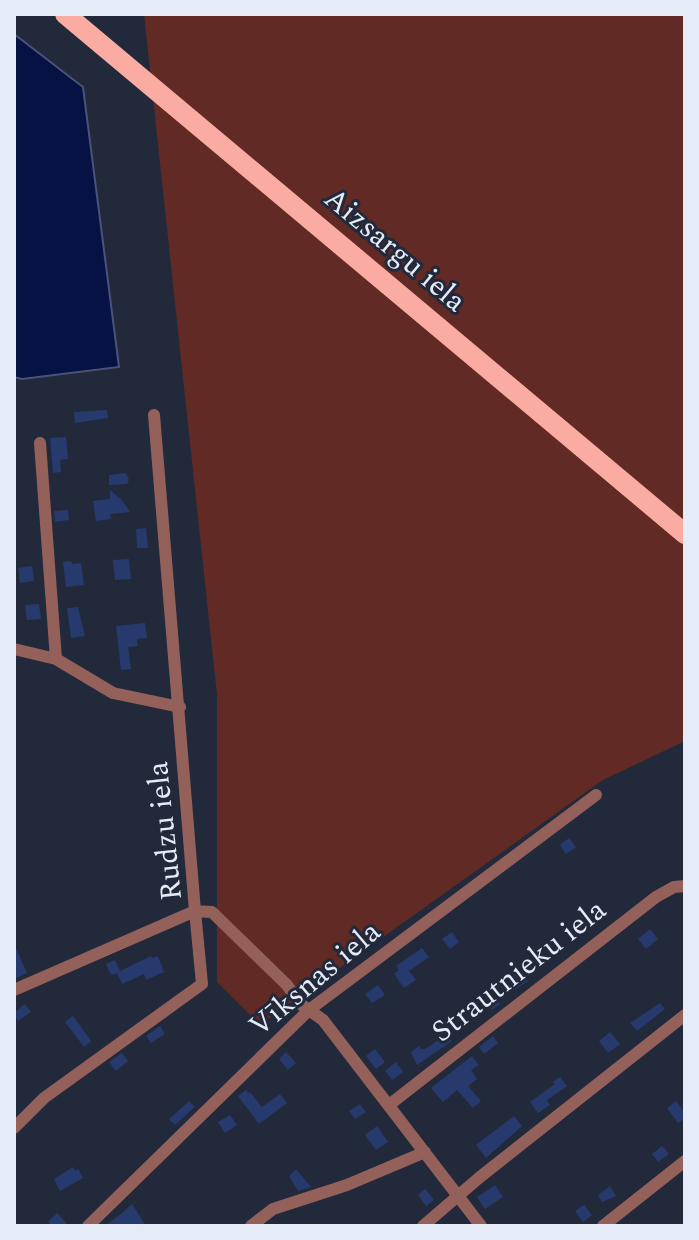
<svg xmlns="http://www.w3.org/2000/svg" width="699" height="1240" font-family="Spectral,serif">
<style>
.green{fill:#612a25}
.water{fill:#061243;stroke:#495379;stroke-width:2}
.building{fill:#273a6e}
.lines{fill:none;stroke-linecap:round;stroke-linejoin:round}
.minor{stroke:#94605a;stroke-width:12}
.trunk{stroke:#fbaca2;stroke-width:20}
.labels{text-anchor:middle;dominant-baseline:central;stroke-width:6;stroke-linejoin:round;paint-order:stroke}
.street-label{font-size:30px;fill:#e5ebf7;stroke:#22293b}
</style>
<rect width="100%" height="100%" fill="#22293b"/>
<!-- green -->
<path class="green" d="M144,14H685V741L603,780L260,1025L217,982V695Z"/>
<!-- water -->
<path class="water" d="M14,34L83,87L119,367L22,379L14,377Z"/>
<!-- building -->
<path class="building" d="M107,410L108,418L75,423L74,412Z
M66,437L68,459L60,460L61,472L53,473L50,438Z
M126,473L129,480L127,484L109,485V475Z
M110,490L122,500L130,512L110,514L111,519L96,521L93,501L110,499Z
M68,510L69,520L55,522L54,511Z
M146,528L148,548H137L136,529Z
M129,559L131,579L115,580L113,560Z
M71,561L72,564L81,563L84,585L66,587L63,562Z
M32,566L34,581L20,583L18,568Z
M39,604L41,619L27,620L25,605Z
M78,607L85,636L71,638L67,608Z
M145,623L147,638L137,639L138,646L128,647L131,669L121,670L116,626Z
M569,838L576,847L566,854L560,845Z
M650,929L658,939L646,949L638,939Z
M452,932L459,942L450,949L442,939Z
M14,944L27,973L14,979Z
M422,948L429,957L409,971L416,980L404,988L394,974L399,970L396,966Z
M151,956L152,958L158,956L164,972L146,980L144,974L122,984L117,973L111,975L106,964L115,960L120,971Z
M520,970L528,981L515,990L507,979Z
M378,985L385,995L372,1003L365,994Z
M491,992L500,1004L492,1010L482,998Z
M660,1003L665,1009L637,1031L630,1023Z
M25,1004L31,1012L18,1021L14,1013Z
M73,1016L91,1041L84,1047L65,1022Z
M160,1026L165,1034L151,1043L146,1036Z
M610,1032L620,1044L608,1053L599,1041Z
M448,1034L452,1041L417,1065L411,1052L419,1046L421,1049H425Z
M493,1036L498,1043L484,1054L479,1047Z
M375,1049L385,1062L376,1069L366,1056Z
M286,1052L296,1063L288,1070L279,1059Z
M122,1053L128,1061L116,1071L109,1062Z
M472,1056L479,1065L471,1070L477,1079L468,1086L481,1101L473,1108L457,1090L443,1102L431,1088Z
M396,1062L403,1072L392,1080L385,1071Z
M560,1077L567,1086L547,1100L550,1105L538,1113L530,1102L555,1084L553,1082Z
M246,1090L248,1093L250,1092L262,1107L280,1094L287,1103L259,1124L238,1096Z
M189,1101L195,1107L175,1125L169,1119Z
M676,1101L685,1113V1118L678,1123L667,1108Z
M360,1104L366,1112L355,1119L349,1111Z
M230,1115L237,1125L225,1133L218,1122Z
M514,1116L522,1126L486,1158L476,1145Z
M377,1126L388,1142L376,1150L365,1135Z
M662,1146L669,1154L658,1162L652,1154Z
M73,1167L75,1171L78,1169L83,1178L60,1191L54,1179Z
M296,1169L311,1187L298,1191L289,1176Z
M495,1185L503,1197L485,1209L477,1197Z
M610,1186L616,1196L602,1202L598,1195Z
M425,1189L434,1200L426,1206L418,1195Z
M132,1204L146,1226H105L122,1213Z
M584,1205L592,1215L583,1222L575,1211Z
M57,1213L69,1226H52L48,1222Z"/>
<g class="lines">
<!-- minor -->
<path class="minor" d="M154,415L195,911L212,912L287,985L299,1003L323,1020L481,1226
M40,443L56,659
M14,649L56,659L113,693L180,707
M14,990L195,911L202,984L44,1098L14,1128
M389,1105L656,897L674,887L685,886
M88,1226L309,1010L596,795
M251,1226L273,1209L347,1185L425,1152
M423,1226L480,1177L685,1015
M603,1226L685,1161"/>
<!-- trunk -->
<path class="trunk" d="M65,14L685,534"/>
</g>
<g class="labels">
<!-- street labels -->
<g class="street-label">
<text transform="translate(395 250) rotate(40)">Aizsargu iela</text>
<text transform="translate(165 831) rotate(-96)">Rudzu iela</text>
<text transform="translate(519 971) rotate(-38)">Strautnieku iela</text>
<text transform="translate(315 979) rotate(-40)">Vīksnas iela</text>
</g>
</g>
<!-- border -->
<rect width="699" height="1240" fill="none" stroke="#e5ebf7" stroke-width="32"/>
</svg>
